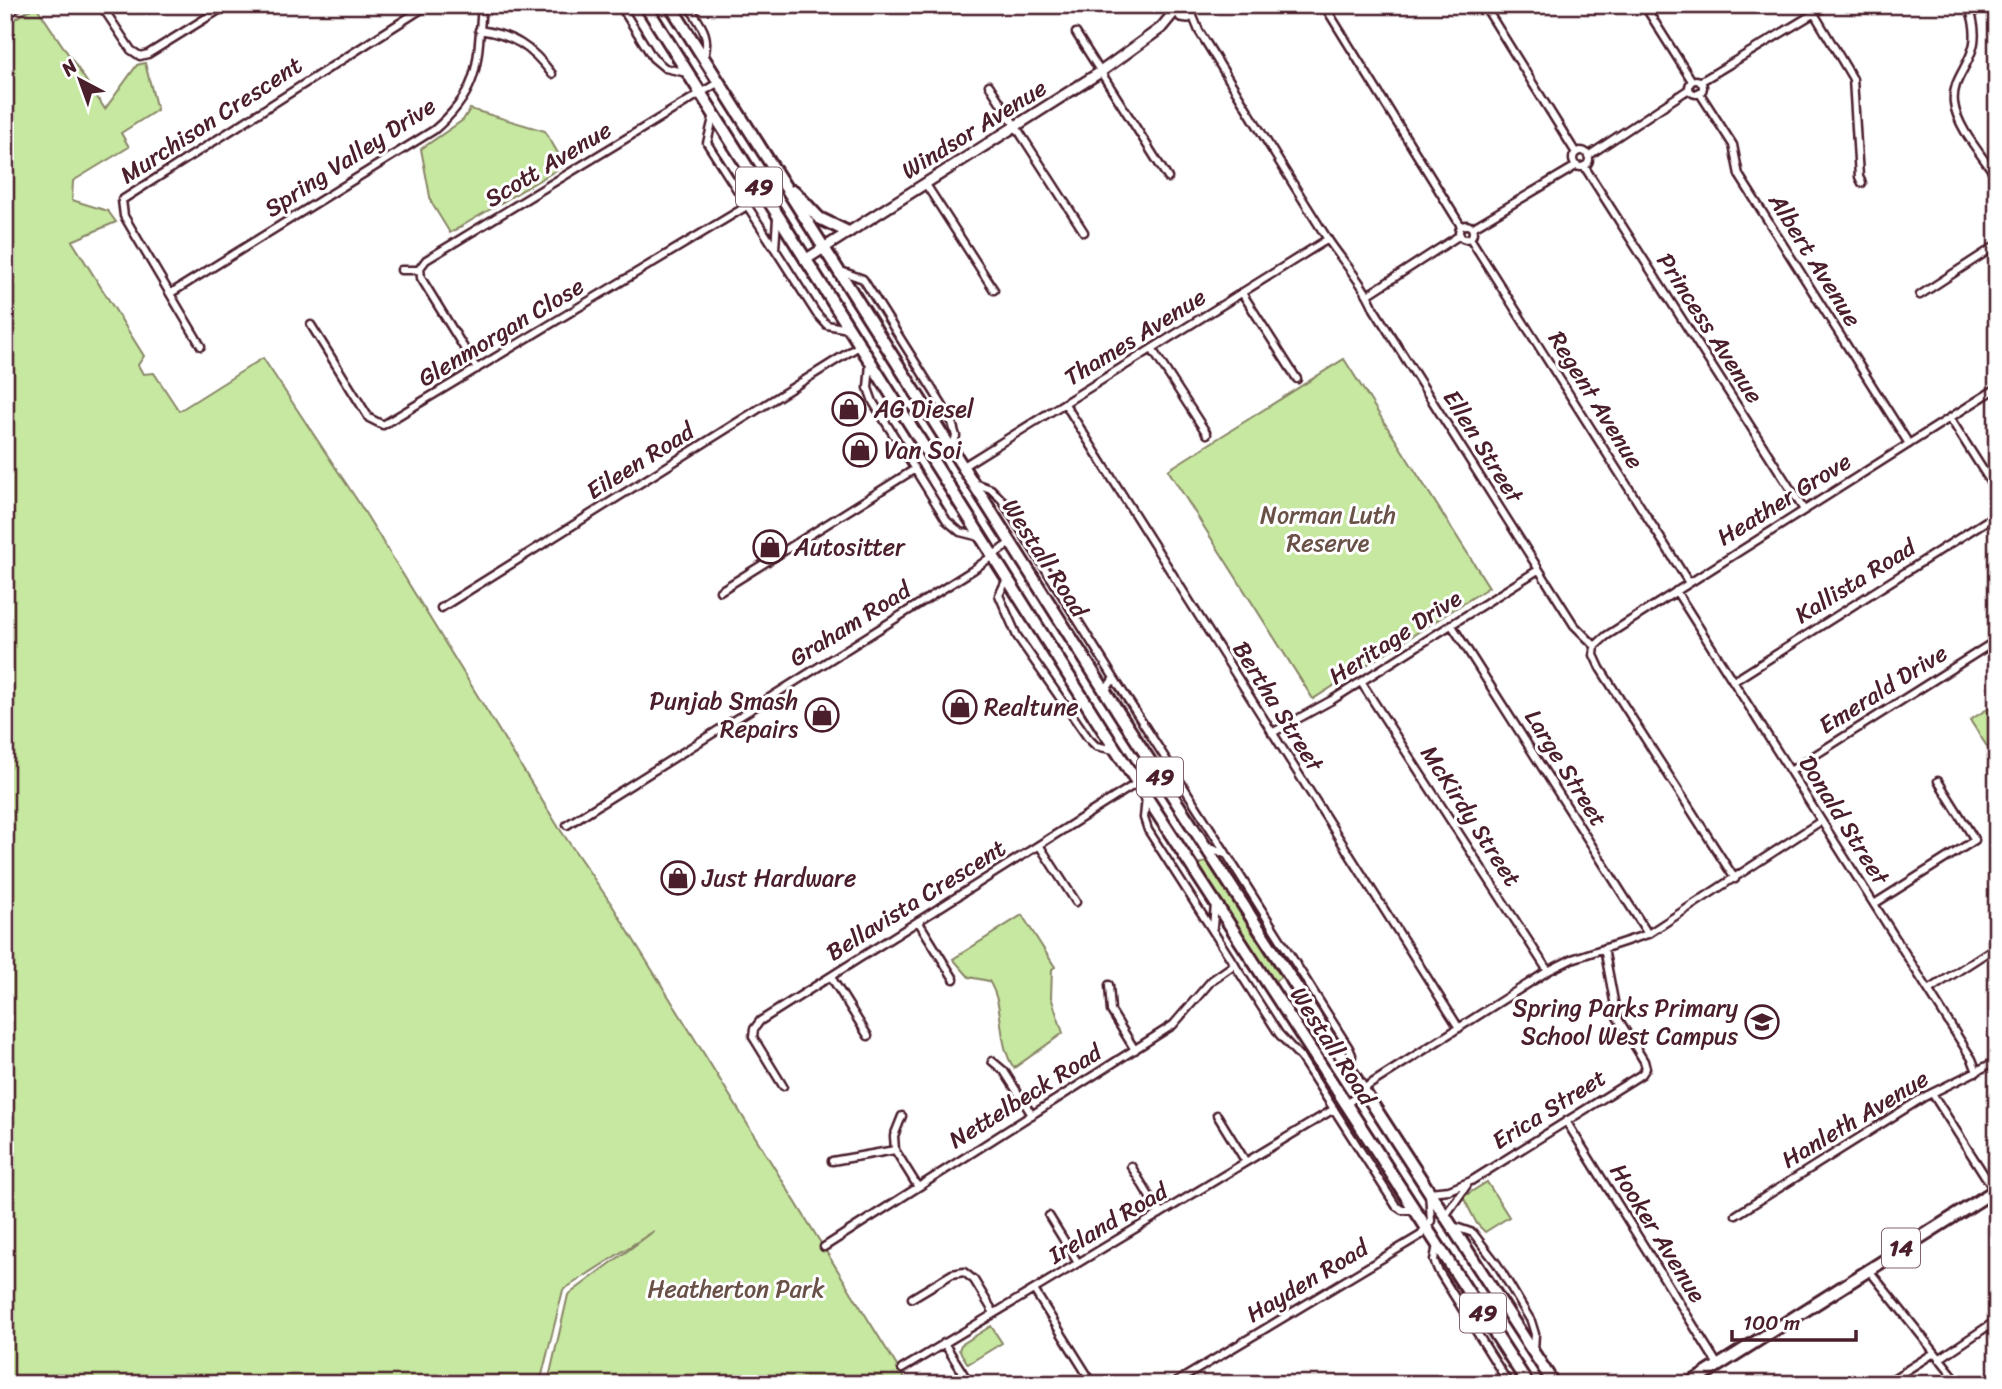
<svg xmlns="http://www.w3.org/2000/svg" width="2002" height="1389" font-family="Sriracha,sans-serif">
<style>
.green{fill:#c7e8a1;stroke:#888466;stroke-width:2}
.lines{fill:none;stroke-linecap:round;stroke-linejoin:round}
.street-casing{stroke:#4a1f2b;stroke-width:11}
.secondary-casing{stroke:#4a1f2b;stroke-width:14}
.primary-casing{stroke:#4a1f2b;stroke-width:16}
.street{stroke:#fff;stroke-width:6}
.secondary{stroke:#fff;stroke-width:9}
.primary{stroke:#fff;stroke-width:10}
.labels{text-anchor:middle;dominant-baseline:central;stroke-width:6;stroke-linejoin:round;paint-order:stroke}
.shield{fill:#fff;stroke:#80626b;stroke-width:2}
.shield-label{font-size:23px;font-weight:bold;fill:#4a1f2b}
.street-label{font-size:24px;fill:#4a1f2b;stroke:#fff}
.poi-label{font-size:24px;fill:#4a1f2b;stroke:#fff;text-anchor:start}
.park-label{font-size:24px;fill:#695148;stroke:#fff}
</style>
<rect width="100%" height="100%" fill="#fff"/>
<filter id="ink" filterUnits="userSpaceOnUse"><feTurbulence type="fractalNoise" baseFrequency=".0143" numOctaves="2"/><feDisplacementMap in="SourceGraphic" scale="14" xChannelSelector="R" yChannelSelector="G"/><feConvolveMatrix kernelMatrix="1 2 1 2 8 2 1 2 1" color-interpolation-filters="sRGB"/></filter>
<g filter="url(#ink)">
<!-- green -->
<path class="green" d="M36,6L105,109L137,65L145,63L157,110L121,133L129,147L73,181L72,200L108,211L116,222L72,241L144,356L138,365L143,374L154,373L179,411L263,358L359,503L559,828L612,905L908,1384H541L549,1378L568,1295L654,1231L563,1290L542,1375L528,1384H5V25Z
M470,109L545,131L565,165L450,233L431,202L421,149L463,120Z
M1344,359L1489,587L1313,699L1168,470Z
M1997,703V762L1970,720Z
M1207,862L1281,977L1273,982L1197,864Z
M1022,915L1055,967L1052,969L1051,997L1063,1033L1014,1068C996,1041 1006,1008 989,981L969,977L953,959Z
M1487,1182L1509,1217L1485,1232L1477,1224L1463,1197Z
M991,1326L1002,1343L968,1364L959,1350L961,1345Z"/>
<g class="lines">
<defs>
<path id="street" d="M101,5L131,50L140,56L148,54L227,5
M620,5L653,58L665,68L687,73
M688,5C700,24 711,34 704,57
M1324,5L1461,226
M1484,5L1576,153
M1644,5L1692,81
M1809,5L1853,79L1859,177L1862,183
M1968,5C1990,58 1950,69 1954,103C1957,128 1983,156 1997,178
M5,14L20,5
M1192,14L1199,31C1242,100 1283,169 1327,238C1342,261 1365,285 1374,309L1574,625L1595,646
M479,30C513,35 531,46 552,74
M1076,33L1168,178
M1689 87a7 7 0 1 1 14 0a7 7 0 1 1-14 0Z
M1700,82L1828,5
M989,85L1084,232
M1699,92L1733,145L1739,175L1909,444
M714,114L707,143L816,313L827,325L848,329
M1573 159a8 8 0 1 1 16 0a8 8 0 1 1-16 0Z
M1588,156L1689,89
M1584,166L1804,510
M925,183L994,290
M1459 232a7 7 0 1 1 14 0a7 7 0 1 1-14 0Z
M1472,228L1576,166
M1470,238L1689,583
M775,249L777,218
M401,270H420
M841,271L863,279L951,419L956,436L952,449
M171,293L434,130C481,90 477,63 482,5
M1242,293L1297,379
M1369,294L1460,235
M1920,295L1997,245
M311,325L369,418L383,425L747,206
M201,346L124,216L122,200L428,5
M1152,349L1207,434
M870,363L868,388L873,402L947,521L960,532L980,537
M477,369L421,278L420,268L426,260L719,82
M1065,404L1459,1028
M1950,418L1997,492
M962,467L1328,239
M974,483L991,489L1002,500L1114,678L1105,691
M1007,579L999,595L1017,636L1088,738L1096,746L1114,750
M720,591L915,469
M1676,591L1972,1059L1977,1072
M441,608L859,346
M1451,624L1648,934
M1595,646L1606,636L1997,388
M1595,646L1594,655L1600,668L1735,879
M1114,678L1226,853
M1734,681L1997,514
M1361,682L1548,971
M1272,733L1332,700L1538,570
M1790,771L1997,640
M1146,797L1144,818L1148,830L1279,1034L1301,1058L1396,1206L1402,1210H1414
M567,825L973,570L1010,543
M1039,845L1076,902
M1205,845L1227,855L1349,1048L1352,1055L1350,1069
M1874,904L1975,840L1938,781
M918,921L954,979
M1213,927L1215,904
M831,977L868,1036
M1109,985L1111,1011L1135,1050
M1929,990L1997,946
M992,1061L1004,1071L1032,1115
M783,1086L753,1037L754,1029L760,1021L1156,771
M1932,1093L1994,1190
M1346,1105L1369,1085L1548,971L1572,959L1648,934L1821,821
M1217,1115L1246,1162
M1566,1121L1718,1365
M895,1150L894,1136L902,1116
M832,1161L895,1150L918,1187
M1131,1166L1160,1214
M1736,1215L1924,1097L1997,1061
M1049,1216L1078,1263
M1445,1216L1467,1185
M1453,1226L1473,1233L1497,1264L1531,1321L1535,1334L1534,1350
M1437,1245L1434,1260L1438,1270L1509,1384
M824,1247L1173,1025L1212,980L1235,964
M1868,1269L1960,1384
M1034,1290L1093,1384
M912,1298L952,1274L964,1272L974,1280L994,1313
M944,1343L970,1384
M1939,1359L1997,1320
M902,1369L1334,1109
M1173,1384L1421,1235L1431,1221L1429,1192L1449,1190L1471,1181L1642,1074L1646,1068L1644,1061L1617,1017L1604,948
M1885,1384L1934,1353"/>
<path id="secondary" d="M1178,10L1181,16L1188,17L1193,11L1192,5
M805,260L1099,73L1161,28L1180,5"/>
<path id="primary" d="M645,5L1103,730L1528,1384
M670,5L1122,718L1554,1384
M794,191L819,218L848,232
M1689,1384L1997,1189"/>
</defs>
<!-- street casing -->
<use href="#street" class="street-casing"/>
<!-- secondary casing -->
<use href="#secondary" class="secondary-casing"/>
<!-- primary casing -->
<use href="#primary" class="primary-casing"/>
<!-- street -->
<use href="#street" class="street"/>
<!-- secondary -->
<use href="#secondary" class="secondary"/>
<!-- primary -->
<use href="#primary" class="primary"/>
</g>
</g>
<!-- icons -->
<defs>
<symbol id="shop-ring" viewBox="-11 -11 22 22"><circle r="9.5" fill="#fff" stroke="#4a1f2b" stroke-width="1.5"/><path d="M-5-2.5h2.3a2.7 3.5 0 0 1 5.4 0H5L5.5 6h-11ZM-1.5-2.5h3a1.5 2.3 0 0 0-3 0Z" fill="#4a1f2b"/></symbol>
<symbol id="school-ring" viewBox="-11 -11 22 22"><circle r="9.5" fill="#fff" stroke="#4a1f2b" stroke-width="1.5"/><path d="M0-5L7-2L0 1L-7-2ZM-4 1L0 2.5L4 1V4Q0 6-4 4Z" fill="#4a1f2b"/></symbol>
</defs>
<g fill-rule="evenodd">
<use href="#shop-ring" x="830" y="390" width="38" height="38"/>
<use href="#shop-ring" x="841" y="431" width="38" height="38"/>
<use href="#shop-ring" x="751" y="528" width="38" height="38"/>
<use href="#shop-ring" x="941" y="688" width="38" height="38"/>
<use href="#shop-ring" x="803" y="696" width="38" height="38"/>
<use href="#shop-ring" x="659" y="859" width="38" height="38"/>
<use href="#school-ring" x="1743" y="1003" width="38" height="38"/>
</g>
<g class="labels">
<!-- shield labels -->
<g class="shield">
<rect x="736" y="167.5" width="46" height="39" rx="5"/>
<rect x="1137" y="757.5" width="46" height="39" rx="5"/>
<rect x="1882" y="1228.5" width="38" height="39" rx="5"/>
<rect x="1460" y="1293.5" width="46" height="39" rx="5"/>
</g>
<g class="shield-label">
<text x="759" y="187">49</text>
<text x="1160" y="777">49</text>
<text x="1901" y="1248">14</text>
<text x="1483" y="1313">49</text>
</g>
<!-- street labels -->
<g class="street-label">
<text transform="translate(211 120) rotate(-33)">Murchison Crescent</text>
<text transform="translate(974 129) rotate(-32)">Windsor Avenue</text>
<text transform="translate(350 157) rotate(-33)">Spring Valley Drive</text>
<text transform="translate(548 164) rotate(-31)">Scott Avenue</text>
<text transform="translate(1815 260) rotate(58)">Albert Avenue</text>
<text transform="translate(1710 328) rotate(57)">Princess Avenue</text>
<text transform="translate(501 332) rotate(-31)">Glenmorgan Close</text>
<text transform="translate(1135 337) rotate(-32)">Thames Avenue</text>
<text transform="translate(1596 400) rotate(58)">Regent Avenue</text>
<text transform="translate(1483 446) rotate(58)">Ellen Street</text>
<text transform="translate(640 461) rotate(-32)">Eileen Road</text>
<text transform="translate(1784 499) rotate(-32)">Heather Grove</text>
<text transform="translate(1045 558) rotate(57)">Westall Road</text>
<text transform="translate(1855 581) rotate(-32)">Kallista Road</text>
<text transform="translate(850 624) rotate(-32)">Graham Road</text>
<text transform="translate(1395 637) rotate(-33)">Heritage Drive</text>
<text transform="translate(1883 689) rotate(-32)">Emerald Drive</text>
<text transform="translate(1278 706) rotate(58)">Bertha Street</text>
<text transform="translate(1566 768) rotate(58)">Large Street</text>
<text transform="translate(1471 816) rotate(57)">McKirdy Street</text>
<text transform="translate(1844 820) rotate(58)">Donald Street</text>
<text transform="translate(916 900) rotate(-32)">Bellavista Crescent</text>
<text transform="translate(1333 1046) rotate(57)">Westall Road</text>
<text transform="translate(1025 1096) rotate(-32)">Nettelbeck Road</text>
<text transform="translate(1549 1109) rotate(-32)">Erica Street</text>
<text transform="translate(1855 1119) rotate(-31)">Hanleth Avenue</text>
<text transform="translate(1108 1223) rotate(-31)">Ireland Road</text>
<text transform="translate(1658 1233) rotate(58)">Hooker Avenue</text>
<text transform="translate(1307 1281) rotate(-31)">Hayden Road</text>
</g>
<!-- poi labels -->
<g class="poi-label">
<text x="874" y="409">AG Diesel</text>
<text x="884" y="450">Van Soi</text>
<text x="794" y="547">Autositter</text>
<text x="798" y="701" text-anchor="end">Punjab Smash<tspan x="798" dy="28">Repairs</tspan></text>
<text x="984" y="707">Realtune</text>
<text x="702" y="878">Just Hardware</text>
<text x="1738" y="1008" text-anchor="end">Spring Parks Primary<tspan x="1738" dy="28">School West Campus</tspan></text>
</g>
<!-- park labels -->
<g class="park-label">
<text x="1328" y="515">Norman Luth<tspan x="1328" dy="28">Reserve</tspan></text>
<text x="736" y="1289">Heatherton Park</text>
</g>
</g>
<!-- margin -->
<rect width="2002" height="1389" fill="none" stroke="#fff" stroke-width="28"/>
<rect x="14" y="14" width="1974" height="1361" fill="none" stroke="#4a1f2b" stroke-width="2.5" filter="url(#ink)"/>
<!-- north arrow -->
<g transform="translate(80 80) rotate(319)" stroke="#ffffff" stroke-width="5" paint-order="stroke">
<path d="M0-5L12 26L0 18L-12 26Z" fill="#4a1f2b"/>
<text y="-10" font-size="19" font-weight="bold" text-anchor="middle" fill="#4a1f2b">N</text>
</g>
<!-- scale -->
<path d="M1732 1330v10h124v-10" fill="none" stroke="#4a1f2b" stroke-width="3.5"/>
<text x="1743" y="1330" font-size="21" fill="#4a1f2b" stroke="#ffffff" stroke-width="5" paint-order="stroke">100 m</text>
</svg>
